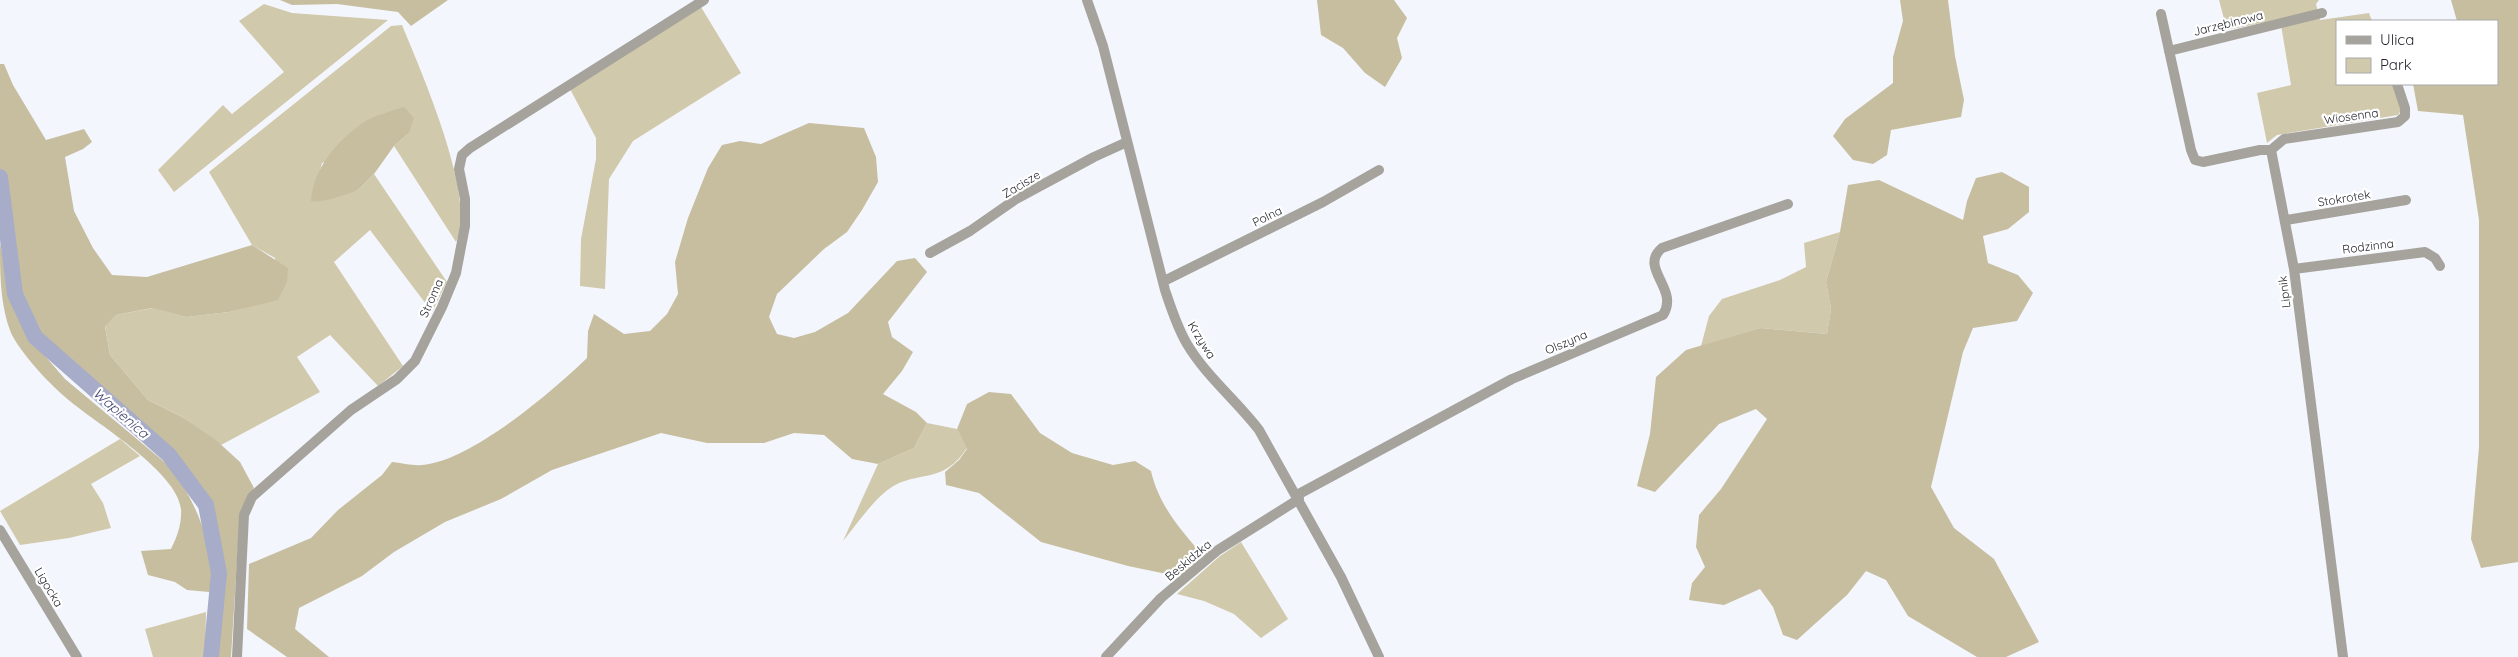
<svg xmlns="http://www.w3.org/2000/svg" width="2518" height="657" font-family="Quicksand,sans-serif">
<style>
.green{fill:#d1c9ab}
.forest{fill:#c6be9f}
.lines{fill:none;stroke-linecap:round;stroke-linejoin:round}
.river{stroke:#a7acc9;stroke-width:16}
.minor{stroke:#a5a39b;stroke-width:10}
.labels{text-anchor:middle;dominant-baseline:central;stroke-width:4.5;stroke-linejoin:round;paint-order:stroke}
.street-label{font-size:12px;fill:#26272e;stroke:#fff}
.water-label{font-size:14px;font-style:italic;fill:#424772;stroke:#fff}
</style>
<rect width="100%" height="100%" fill="#f4f6fe"/>
<!-- green -->
<path class="green" d="M2219,0H2319L2316,4L2320,20L2369,13L2372,21H2337V84H2393L2402,109L2398,115L2277,135L2267,143L2257,93L2291,85L2280,19L2227,30Z
M264,4L292,13L388,20L174,192L158,170L223,105L232,114L284,72L239,21Z
M701,7L741,73L633,141L609,179L605,289L580,286L581,239L596,159V138L570,89Z
M402,25C420,69 478,200 456,242L394,146L409,133L322,163L311,202L357,191L374,174L447,282L432,312L370,230L334,262L403,366L378,386L330,335L297,357L320,392L221,445L184,418L148,400L110,355L105,325L116,315L153,308L186,317L229,312L278,299L275,258L252,245L209,172L391,26Z
M1840,232L1826,282L1831,309L1827,334L1760,328L1701,346L1709,316L1722,299L1780,280L1806,267L1804,243Z
M927,423L957,429L967,448C941,488 914,467 884,493C869,506 856,525 843,541L878,464L914,448Z
M120,439L140,456L91,484L103,503L111,528L69,538L20,545L0,511Z
M1241,542L1288,619L1261,638L1234,614L1204,601L1177,594L1220,556Z
M206,612L205,657H153L145,629Z"/>
<!-- forest -->
<path class="forest" d="M280,0H448L411,26L398,12L337,4L292,5Z
M1317,0H1394L1407,18L1397,38L1402,58L1385,87L1365,73L1343,48L1321,35Z
M1900,0H1948L1955,56L1964,100L1961,117L1891,130L1887,155L1873,164L1853,160L1833,136L1845,119L1893,83V57L1903,21Z
M2451,0H2518V562L2481,568L2471,539L2479,447V220L2463,115L2418,111L2413,84H2497V21H2457Z
M0,64H4L13,85L46,140L84,129L92,142L83,149L65,157L74,211L93,248L112,275L147,277L252,245L288,268L287,282L278,300L229,312L186,317L152,308L116,315L105,326L110,355L148,400L184,418L217,441L240,462L254,488L240,513L231,657H214L223,570L209,501L173,453L39,333L22,293L11,209L3,174L0,169Z
M404,107L414,118L409,133L394,146L374,174L357,191L328,200L311,202C313,168 337,141 364,122C375,115 392,111 404,107Z
M809,123L864,128L876,157L878,182L862,210L847,232L824,249L777,294L769,317L777,334L794,338L815,332L848,313L897,261L915,258L927,272L888,322L892,337L913,352L902,371L883,394L916,412L927,423L914,448L878,464L852,459L824,435L794,433L764,443H707L661,433L552,470L501,499L445,522L394,552L362,576L299,608L295,629L329,657H287L247,629L249,564L311,538L338,510L382,475L392,462C402,463 413,466 422,465C470,462 553,391 587,358L588,331L594,314L624,334L650,331L667,314L678,294L675,262L688,218L708,168L722,145L740,141L761,144Z
M2002,172L2029,187V212L2008,229L1983,236L1988,263L2018,275L2033,293L2017,321L1973,328L1963,352L1931,487L1954,528L1994,559L2039,642L2006,657H1977L1908,616L1886,580L1866,571L1847,595L1797,640L1783,635L1773,607L1760,589L1724,605L1689,600L1692,583L1705,567L1696,547L1699,515L1721,489L1767,419L1756,409L1719,424L1655,492L1637,486L1650,434L1656,377L1686,350L1760,328L1827,334L1831,309L1826,282L1840,232L1848,185L1879,180L1963,220L1967,201L1976,178Z
M0,243L10,294L26,334L65,379L168,465C196,499 211,541 214,585L209,592L187,590L175,582L148,575L141,551L171,549C177,537 182,524 181,509C177,472 99,425 71,402C51,386 22,355 11,333C0,305 0,274 0,243Z
M989,392L1011,394L1040,433L1072,453L1113,465L1135,461L1151,471C1159,506 1181,530 1204,557L1181,577L1128,566L1041,542L979,493L946,485L945,472L959,460L967,449L957,429L967,404Z"/>
<g class="lines">
<!-- river -->
<path class="river" d="M0,177L15,294L35,337L169,455L206,505L219,573L211,657"/>
<!-- minor -->
<path class="minor" d="M1087,0L1103,46L1165,290C1171,308 1177,327 1187,344C1206,376 1236,400 1259,430L1341,577L1379,657
M2161,14L2191,150L2195,160L2203,162L2260,150H2271L2294,269L2343,657
M2169,51L2322,13
M2271,150L2284,139L2398,122L2405,116V108L2397,84
M2286,220L2406,200
M930,253L970,231L1016,199L1094,157L1127,142
M2294,269L2425,252L2435,258L2440,266
M1164,281L1323,202L1379,170
M1297,495L1512,379L1663,315C1680,289 1638,268 1662,248L1788,204
M0,530L77,657
M237,657L244,515L252,497L351,410L397,379L415,361L442,307L456,273L465,226V199L459,169L462,155L470,148L704,0
M1106,657L1161,598L1218,550L1299,499"/>
</g>
<g class="labels">
<!-- street labels -->
<g class="street-label">
<text transform="translate(2228 23) rotate(-14)">Jarzębinowa</text>
<text transform="translate(2351 116) rotate(-8)">Wiosenna</text>
<text transform="translate(1021 184) rotate(-31)">Zacisze</text>
<text transform="translate(2344 198) rotate(-9)">Stokrotek</text>
<text transform="translate(1267 216) rotate(-26)">Polna</text>
<text transform="translate(2368 246) rotate(-7)">Rodzinna</text>
<text transform="translate(2284 292) rotate(-97)">Lipnik</text>
<text transform="translate(431 298) rotate(-66)">Stroma</text>
<text transform="translate(1202 340) rotate(58)">Krzywa</text>
<text transform="translate(1566 342) rotate(-23)">Olszyna</text>
<text transform="translate(1188 560) rotate(-40)">Beskidzka</text>
<text transform="translate(49 587) rotate(59)">Ligocka</text>
</g>
<!-- water labels -->
<g class="water-label">
<text transform="translate(121 413) rotate(41)">Wapienica</text>
</g>
</g>
<!-- legend -->
<rect x="2336" y="20" width="162" height="65" fill="#ffffff" stroke="#a8a9ab"/>
<rect x="2346" y="36" width="25" height="8" fill="#a5a39b" stroke="#a8a9ab"/>
<text x="2380" y="45" font-size="15" fill="#26272e">Ulica</text>
<rect x="2346" y="58" width="25" height="15" fill="#d1c9ab" stroke="#a8a9ab"/>
<text x="2380" y="70" font-size="15" fill="#26272e">Park</text>
</svg>
